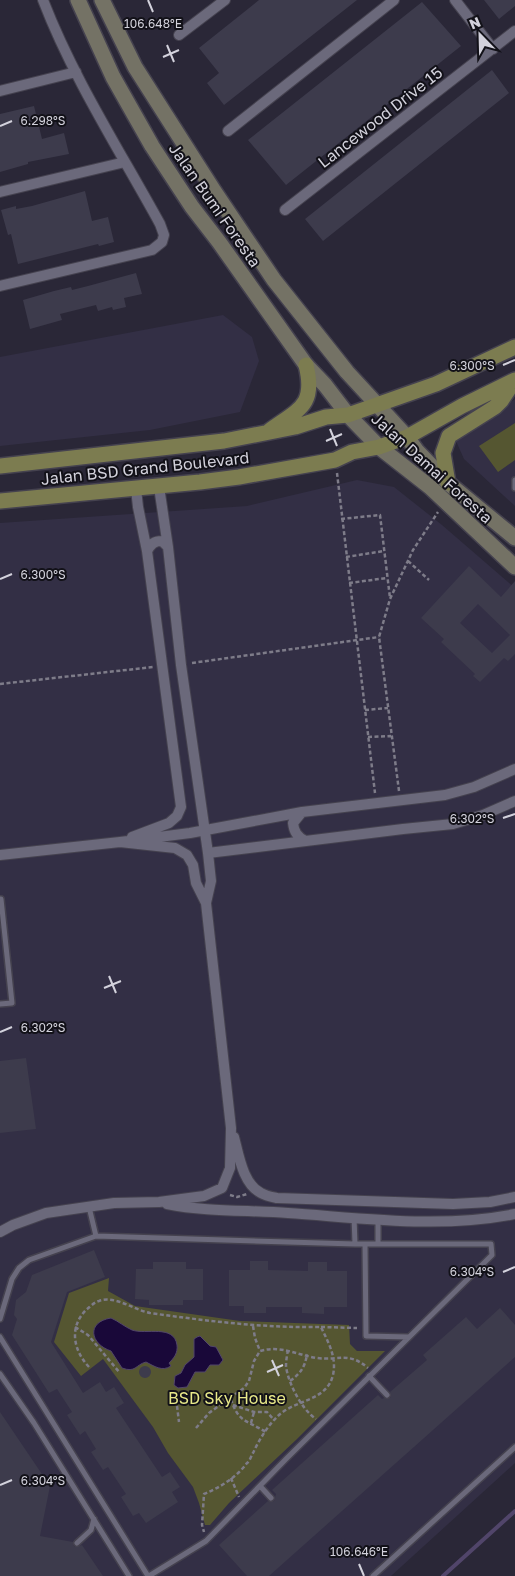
<svg xmlns="http://www.w3.org/2000/svg" width="515" height="1576" font-family="'Golos Text',sans-serif">
<style>
.built{fill:#332f45}
.green{fill:#555631}
.water{fill:#190839;stroke:#51456a}
.lines{fill:none;stroke-linecap:round;stroke-linejoin:round}
.stream{stroke:#51456a;stroke-width:4}
.building{fill:#3d3b4c;fill-rule:evenodd}
.lane-casing{stroke:#45424f;stroke-width:8}
.street-casing{stroke:#45424f;stroke-width:12}
.secondary-casing{stroke:#45424f;stroke-width:18}
.primary-casing{stroke:#45424f;stroke-width:18}
.path{stroke:#7e7c89;stroke-width:2.5;stroke-dasharray:4 2.5;stroke-linecap:butt}
.lane{stroke:#6b697b;stroke-width:5}
.street{stroke:#6b697b;stroke-width:10}
.secondary{stroke:#747265;stroke-width:15}
.primary{stroke:#7c7c50;stroke-width:15}
.ticks{fill:none;stroke:#d3d2dc;stroke-width:2}
.labels{text-anchor:middle;dominant-baseline:central;stroke-width:4;stroke-linejoin:round;paint-order:stroke}
.street-label{font-size:16px;fill:#d3d2dc;stroke:#121118}
.park-label{font-size:16px;fill:#e8e989;stroke:#121118}
.ticks-label{font-size:12px;text-anchor:middle;fill:#d3d2dc;stroke:#121118;stroke-width:4;stroke-linejoin:round;paint-order:stroke}
</style>
<rect width="100%" height="100%" fill="#2a2737"/>
<!-- built -->
<path class="built" d="M223,315L252,337L259,361L240,412L150,430L0,446V357Z
M515,399V506L464,459L456,441Z
M357,480L394,487L442,525L515,588V1463L391,1576H0V523L247,506Z"/>
<!-- green -->
<path class="green" d="M515,423V460L498,472L479,446Z
M109,1278L108,1291L135,1306L240,1321L349,1325L350,1344L357,1351H385L297,1439L229,1503L210,1525H205L199,1503L193,1487L168,1453L153,1427L103,1359L81,1376L54,1342L69,1293Z"/>
<!-- water -->
<path class="water" d="M111,1318C118,1321 125,1327 132,1330C146,1335 174,1324 177,1345C178,1353 174,1358 169,1363L171,1366C162,1372 154,1366 146,1362C135,1365 136,1373 122,1368L111,1351C90,1344 86,1322 111,1318Z
M200,1336L210,1346L216,1347L223,1360L219,1365H210L205,1372H195L187,1387L178,1388L174,1385L175,1376L181,1373L185,1365L194,1357V1339L197,1337Z"/>
<g class="lines">
<!-- stream -->
<path class="stream" d="M443,1576L515,1511"/>
</g>
<!-- building -->
<path class="building" d="M259,0H357L224,105L207,83L219,73L199,48Z
M484,0H515V6L499,19Z
M422,2L461,46L286,185L248,140Z
M492,70L509,93L323,241L305,219Z
M34,106L42,139L64,133L69,154L28,162V164L0,172V114Z
M85,191L92,221L108,217L114,242L99,246L98,244L18,264L11,234L8,235L1,210L16,206V209L32,206Z
M136,273L142,294L124,298L126,307L113,310L112,307L98,311L96,305L60,314L62,320L30,329L23,300L54,291L71,287L72,290L88,286Z
M469,566L501,597L515,581V654L508,661L504,658L480,682L473,676L475,674L441,642L444,639L421,618ZM478,604L510,635L492,653L460,623Z
M26,1058L36,1129L0,1133V1061Z
M94,1250L105,1277L67,1292L51,1342L83,1393L100,1382L106,1392L114,1387L124,1403L116,1408L162,1477L170,1472L180,1487L172,1492L178,1502L146,1523L139,1513L133,1516L121,1497L126,1494L108,1467L103,1470L91,1452L96,1449L85,1431L80,1435L67,1415L72,1412L57,1389L49,1393L12,1335L17,1319L14,1315L16,1300L26,1292L32,1275Z
M250,1261H268V1270L308,1271V1262H327V1271H347V1307H324V1314L302,1313V1307H266V1313H244V1306H229V1270H250Z
M153,1262H186V1269H203V1300H183V1305H149V1300L135,1299L136,1269H153Z
M500,1308L515,1325V1357L269,1576H247L219,1545L268,1501L271,1502L274,1501L276,1494L272,1490L378,1395L382,1399L384,1398H390L391,1396L390,1392L427,1360L423,1355L466,1317L477,1329Z
M139 1372a6 6 0 1 1 12 0a6 6 0 1 1-12 0Z
M0,1412L50,1486L40,1536L73,1542L74,1546L76,1547L82,1545L103,1576H0Z"/>
<g class="lines">
<defs>
<path id="lane" d="M515,480V488
M0,899H1L12,1003L0,1004
M89,1207L96,1236
M354,1217L355,1244
M378,1220V1244
M365,1244L366,1336L409,1337
M0,1319L12,1279L19,1268L29,1260L96,1236L355,1244H491L492,1255L286,1459L206,1541L149,1576
M0,1337L148,1576
M0,1374L34,1423L129,1576
M369,1376L387,1395
M260,1486L271,1498
M77,1543L91,1530L94,1519
M373,1576L515,1447"/>
<path id="street" d="M455,0L493,49
M179,35L225,0
M0,91L76,72
M228,131L394,0
M0,192L125,162
M285,210L515,31
M0,286L152,250L162,242L164,235L160,224C120,151 73,78 43,0
M159,487L168,547L181,665L208,853L211,881L206,903
M147,551C151,544 154,541 162,541L168,547
M302,812L293,823C294,832 297,836 305,841
M132,837L169,823L177,816L181,807L147,551L138,507L136,489
M208,853L403,829L453,824L483,815L515,801
M0,855L120,842L190,833L302,812L445,795L474,787L515,769
M234,1137C239,1156 243,1184 261,1193C266,1196 272,1197 277,1198L453,1204L490,1202L515,1197
M167,1204C207,1212 248,1210 288,1213C363,1218 441,1229 515,1214
M0,1232L13,1225L46,1213L114,1203L159,1202L204,1196L222,1188L230,1168L231,1128L206,903L196,883L193,865L187,855L175,848L120,842"/>
<path id="secondary" d="M78,0L113,77L152,146L192,207L219,242L306,365L325,385L348,415L379,447L430,487L515,567
M102,0L135,67L214,191L274,280L347,372L407,437L417,451L448,483L515,538"/>
<path id="primary" d="M269,431C299,409 316,406 306,365
M0,466L224,441L295,427L326,417L348,415L436,384L515,347
M448,483L443,453L449,436L495,407L501,401L515,380
M0,501L200,482L239,477L335,460L352,452L379,447L407,437L462,406L515,380"/>
</defs>
<!-- lane casing -->
<use href="#lane" class="lane-casing"/>
<!-- street casing -->
<use href="#street" class="street-casing"/>
<!-- secondary casing -->
<use href="#secondary" class="secondary-casing"/>
<!-- primary casing -->
<use href="#primary" class="primary-casing"/>
<!-- path -->
<path class="path" d="M337,473L375,793
M341,519L380,515L390,598
M346,557L384,551
M408,561L429,580
M349,583L387,578
M192,663L379,637
M0,684L153,667
M365,710L388,708
M368,737L391,736
M399,791L379,637L390,599L413,550L438,512
M230,1195L237,1197L247,1194
M253,1326L255,1338L260,1351
M75,1327L88,1335L120,1373
M321,1327L357,1328
M288,1350C287,1355 286,1361 286,1366C288,1383 302,1410 316,1419
M89,1367C73,1350 69,1327 86,1310C90,1307 94,1302 99,1301C115,1295 134,1310 150,1313C207,1321 263,1328 321,1327C328,1342 337,1357 333,1375C327,1401 295,1400 279,1415C268,1425 259,1440 253,1453C251,1456 250,1461 247,1463C237,1477 219,1488 204,1494L202,1525L204,1532
M290,1381C301,1373 305,1367 307,1354
M231,1399C238,1422 246,1420 266,1432
M233,1405L254,1412H267L274,1420
M177,1406L179,1422
M251,1423L254,1412
M196,1428L209,1413L244,1388L249,1381L254,1361L260,1351C281,1345 297,1355 317,1358C339,1361 348,1351 368,1368
M231,1478L239,1497"/>
<!-- lane -->
<use href="#lane" class="lane"/>
<!-- street -->
<use href="#street" class="street"/>
<!-- secondary -->
<use href="#secondary" class="secondary"/>
<!-- primary -->
<use href="#primary" class="primary"/>
</g>
<!-- ticks -->
<path class="ticks" d="M148,0L153,12M167,45L174,62M163,57L179,50M0,126L12,121M503,365L515,360M330,429L337,446M326,441L342,434M0,579L12,574M503,818L515,814M109,976L116,993M104,988L121,981M0,1032L12,1027M503,1272L515,1267M272,1360L279,1376M267,1372L283,1365M0,1485L12,1480M359,1564L364,1576"/>
<g class="labels">
<!-- street labels -->
<g class="street-label">
<text transform="translate(380 117) rotate(-38)">Lancewood Drive 15</text>
<text transform="translate(215 205) rotate(55)">Jalan Bumi Foresta</text>
<text transform="translate(145 468) rotate(-6)">Jalan BSD Grand Boulevard</text>
<text transform="translate(432 468) rotate(42)">Jalan Damai Foresta</text>
</g>
<!-- park labels -->
<g class="park-label">
<text x="227" y="1398">BSD Sky House</text>
</g>
</g>
<g class="ticks-label">
<text x="153" y="28">106.648°E</text>
<text x="43" y="125">6.298°S</text>
<text x="472" y="370">6.300°S</text>
<text x="43" y="579">6.300°S</text>
<text x="472" y="823">6.302°S</text>
<text x="43" y="1032">6.302°S</text>
<text x="472" y="1276">6.304°S</text>
<text x="43" y="1485">6.304°S</text>
<text x="359" y="1556">106.646°E</text>
</g>
<!-- north arrow -->
<g transform="translate(480 35) rotate(337)" stroke="#121118" stroke-width="4" paint-order="stroke">
<path d="M0-4L9 19L0 12L-9 19Z" fill="#d3d2dc"/>
<text y="-8" font-size="14" font-weight="bold" text-anchor="middle" fill="#d3d2dc">N</text>
</g>
</svg>
